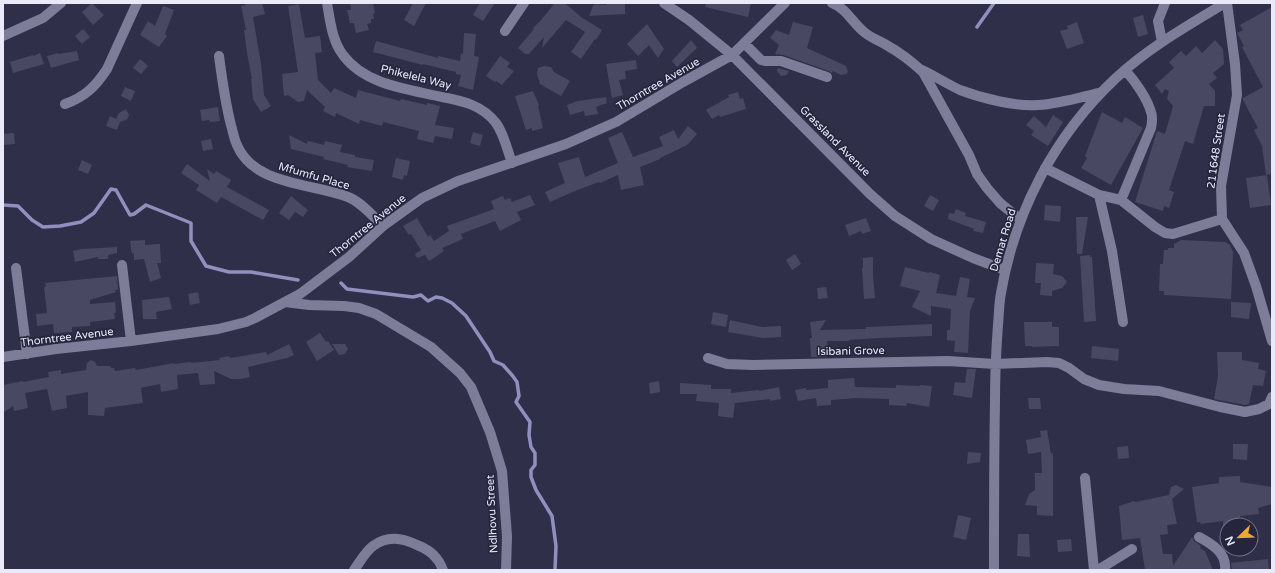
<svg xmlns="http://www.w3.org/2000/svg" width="1275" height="573" font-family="'Varela Round',sans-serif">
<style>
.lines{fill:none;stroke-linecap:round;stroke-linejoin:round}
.stream{stroke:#918fbe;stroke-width:3.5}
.building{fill:#484863}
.minor{stroke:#7d7d99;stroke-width:10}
.labels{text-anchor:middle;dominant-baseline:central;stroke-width:3.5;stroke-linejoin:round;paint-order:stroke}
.street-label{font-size:11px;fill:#e9e9fa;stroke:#26253e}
</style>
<rect width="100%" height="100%" fill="#302f49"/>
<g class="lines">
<!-- stream -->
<path class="stream" d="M977,27L994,3
M3,205L18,206L32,220L43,227L60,226L81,222L94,213L111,189L116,190L130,215L134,214L146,205L191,223V241L206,266L229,272H251L298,280
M341,283L347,289L413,297L421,295L428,301L436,297L442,298L452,303L466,316L490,352L494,361L503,365L512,375L517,382L519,396L516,402L530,422L529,435L531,447L535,453V465L531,470V477L536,490L552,516L556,546L555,570"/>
</g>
<!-- building -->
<path class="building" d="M92,3L104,15L93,25L82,12Z
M245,3H262L265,14L253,17L261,63L264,95L271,106L261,112L253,99L251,79H252L247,53L244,30H246L241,6L246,5Z
M350,3H373L375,13L373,14L374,19H371V23L367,24L369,30L356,33L354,23H350L347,10H351Z
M413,3H426L414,26L404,20Z
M480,3H495L483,21L473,15Z
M555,3H565L581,17L602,30L596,40L595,39L581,59L571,52L585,32L566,20L542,48L544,37L529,54H525L518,48L534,29L533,28L541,20Z
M606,3H625V14L589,16L593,6L595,4L606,5Z
M706,3H751L748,17L705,7Z
M299,4L305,38L320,36L322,52L315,53L318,80L331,93L334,88L356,98L358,90L400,101L401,99L427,105V103L440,106L435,125L454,128L452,139L435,136L433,143L417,139L419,131L383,122L382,126L360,120L359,124L336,113L335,117L323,111L325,107L307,90L304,101L298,102L288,95L284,96L282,74L298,72L288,6Z
M163,6L174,10L165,34L167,36L159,47L140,35L148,21L155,26Z
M1272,7V174L1266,175L1262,146L1254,130L1258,128L1243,100V98L1263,87L1242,47L1244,46L1237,33L1243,30L1240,25Z
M1143,15L1148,34L1138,37L1133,18Z
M793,22L813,27L807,48L846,66L848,72L846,74L841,75L833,71L832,73L829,71L783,55L775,54L779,45L770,38L776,30L789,35Z
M1077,22L1084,43L1067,49L1060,31L1068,29L1067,26Z
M647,24L664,49L658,58L649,45L638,56L627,44Z
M83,29L90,37L82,44L75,36Z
M464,33L476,34L474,56L479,57L473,90L458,86L461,75L456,74V72L423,64V65L373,52L376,41L438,58V56L460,61L461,53L463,54Z
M691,40L697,48L677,67L672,61Z
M1215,40L1223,49L1224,64L1213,73L1217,78L1209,84L1215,91V106H1204L1193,144L1185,141L1169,190L1174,192L1169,208L1164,206L1163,211L1135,202L1157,131L1165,134L1173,106L1167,99L1169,91L1165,89L1162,94L1155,85L1174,68L1169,62L1181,51L1186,56L1196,46L1202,53Z
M77,51L79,60L51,68L47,56L58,53V54Z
M40,53L44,64L13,73L10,62L33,55V56Z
M500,56L510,63L507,67L514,71L502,85L496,81L495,82L486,76Z
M140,59L148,66L141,74L133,68Z
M636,60L637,69L625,71L626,79L619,80L623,95L612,98L606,64Z
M544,66L551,67L554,72L570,81L561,96L540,84L537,74L538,68Z
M778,68L789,71L787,75L781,76L777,71Z
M125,87L135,91L131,101L121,96Z
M533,91L539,105L538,106L543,128L532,131V128L526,130L515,96Z
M738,92L740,99L743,98L746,109L720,117L719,115L712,119L706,110L729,97L728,95Z
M606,97L607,103L596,107L598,114L585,116L584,111L570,115L567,105L578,101Z
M218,107L220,121L210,122L209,120L202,121L200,110Z
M126,109L129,115L128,118L126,120L120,122L117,130L106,126L110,116L116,119L119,113Z
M1102,112L1122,123L1125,117L1143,128L1111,185L1081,168L1087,158L1085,156Z
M1053,115L1063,122L1048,146L1031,135L1034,131L1026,125L1034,116L1046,127Z
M688,126L697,134L687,145L660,158V159L640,167L644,185L621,190L618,175L600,183L599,182L575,191L550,202L545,192L565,183L558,163L579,157L585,177L618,163L608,138L622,132L633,157L663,146L659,137L674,130L678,139Z
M473,132L483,135L480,146L470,143Z
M14,133L15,144L4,145L3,134Z
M289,135L307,144L308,141L324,145L325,141L342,145L340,152L355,155V157L374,160L372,171L347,167L348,165L323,159L324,157L291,149Z
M211,139L213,149L203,151L201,141Z
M396,158L410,161L407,176L404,175L403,180L392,177Z
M82,160L92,165L88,174L78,170Z
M187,164L210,181L207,169L214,174L216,171L231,180L227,187L269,210L263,220L221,197L217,203L196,190L199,185L181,173Z
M1267,175L1271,205L1250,208L1246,178Z
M530,195L535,205L517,212L521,220L500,231L495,221L461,234L463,239L442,248L444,251L429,261L425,255L417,258L415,254L421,250L411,234L409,235L403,226L417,218L428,237L430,235L434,241L449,231L447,226L494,209L491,201L503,196L505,200L510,198L512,202Z
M930,195L939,200L933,211L924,206Z
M291,196L308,210L303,217L295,212L289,220L279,213Z
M1045,205L1061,206L1060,222L1044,220Z
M956,209L966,213L965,216L986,222L983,233L973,231L974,229L948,219L949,213L954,214Z
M1076,217H1088L1082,254H1077Z
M866,218L871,231L862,234L861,231L849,236L845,225Z
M145,240V245L160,244L161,263H157L161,278L150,282L144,259L134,260V253L132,254L130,241Z
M1181,240L1225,242L1230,245L1233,252L1231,299L1164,295V291H1159L1160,264H1163L1164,250H1168V248H1174V244Z
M117,247V253L108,255V259H98V257L75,262L73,251L82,249Z
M795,254L801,264L792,270L786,260Z
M1090,255V257H1092L1096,321L1084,322L1080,256Z
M873,257V276L875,298L864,299L862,268H863V258Z
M1036,263L1054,264L1053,274L1062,276L1067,282L1062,288L1052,291V296L1040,295L1041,283H1035Z
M905,267L929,273L930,272L940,275L936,293L956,296L960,277L970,279L967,297L975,298L970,311L968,353L954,352L955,341L947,340V330H950L951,309L931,306V316L912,307L920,291L900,286Z
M117,276L118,290H115L116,292L90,300V304L115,302L116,313H114L115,319L90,322V326L72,327V332L54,333L53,324L37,326L36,314L47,313L44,287H46L45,283Z
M826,287L828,298L818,299L817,288Z
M198,292L200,303L190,305L188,294Z
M169,297L172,309L156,312L157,319H143L142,300Z
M1231,302L1251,303L1249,319L1231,317Z
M713,312L728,315L726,327L711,324Z
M730,320L762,327L781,326V337L763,338L728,332Z
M826,320L820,330L866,329V327L892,326L932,324V336L878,338L849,340V341H827L828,357H811L810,338H812L810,322Z
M1024,322H1052V327H1059V346L1032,347V346H1025Z
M320,333L326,342L328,341L334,350L317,361L306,342Z
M289,344L294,355L287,358L248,367L250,377L240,379H231L214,371L215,384L200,385L198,373L177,375L178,389L161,392L160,384L141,388L143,403L105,408L104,416L88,415V392L66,396L67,408L52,411L47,389L25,393L28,408L14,411L13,406L3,413V385L23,381V382L49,377L48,372L61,370V374L86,370L87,363L91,360L95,362L97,366H110L111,368H114L115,371L135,368L136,370L174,363V364L191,362V363L220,360L219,358L229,356L230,358L266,352L267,355Z
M332,344H345L348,349L345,354L339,355Z
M1092,346L1119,349L1118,361L1091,358Z
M1217,352H1242V360L1259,363L1258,369L1266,371L1263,386L1253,385L1249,404L1245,405L1214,399L1218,376Z
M967,369H976L972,398L953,395L955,382L965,383Z
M854,378L855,387L896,388V385L920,386V385L932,386L929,407L907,403L906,406L889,405V399L856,398L831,400V405L817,406L816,398L798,401L795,390L806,388V390L828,388V380Z
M659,381L660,392L650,394L649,383Z
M680,383L711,385V389H731V393L759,390V391L779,387L781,399L770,401V399L735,403L733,418L718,416L719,403L696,401L697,394H680Z
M1028,398H1040L1041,409H1029Z
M1047,430L1051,454L1053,453V516L1037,515V506L1025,505L1029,494L1035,490V473H1042L1041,452L1028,454L1026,440L1041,437L1040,431Z
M1233,444H1248L1247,460L1233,459Z
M1128,446L1129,458L1118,459L1117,447Z
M968,452L981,453L980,462L967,464Z
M1240,476V482L1272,487V504L1258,508L1259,514L1240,516V525H1223V521L1200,524L1201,522H1197L1192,487L1219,483V477Z
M1176,485L1184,489L1172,499L1177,524L1167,525L1168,534L1160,535L1163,554H1172L1173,566L1192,537L1194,541L1201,546L1200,548L1205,551L1213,570H1145L1140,538L1122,540L1119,506L1134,501L1135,502L1169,495L1171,487Z
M958,515L971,518L966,540L953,537Z
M1018,534H1029L1030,557L1017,556Z
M1071,539L1072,551L1058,552L1057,540Z
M1268,559L1269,570H1232L1231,563Z"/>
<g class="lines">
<!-- minor -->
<path class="minor" d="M327,3C330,20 332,41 343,55C365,85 408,89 442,97C463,101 482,105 496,123C504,134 507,149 512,163
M664,3L689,20L732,55L870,194L895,216L931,239L973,258L1005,270
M832,3C846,8 852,22 864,32C871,38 880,41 888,46C901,53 912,62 923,72L969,155L977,174L987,188L1000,203L1021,220
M1227,3L1235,64L1237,95L1221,186L1222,219L1244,253L1256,286L1272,341
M505,31L524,3
M3,36L43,18L61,3
M1162,42L1158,21L1165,3
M744,43L761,60L765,61H781L827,77
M219,56C222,79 225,102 231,125C233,132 234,139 237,145C254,186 313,183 348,197C361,202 373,216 383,226
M922,70C935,76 947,84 960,90C981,98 1016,107 1038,105C1060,104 1081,97 1102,92
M65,104C85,97 96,86 107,69L137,3
M1045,168L1099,195L1121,200L1155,227L1165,233L1173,234L1222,219
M1099,195L1112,251L1123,322
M1121,200L1151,128C1152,123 1153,117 1151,112C1147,98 1135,81 1125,70
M122,265L131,341
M16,268L27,354
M285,302L309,305L344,306L359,308L376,314L431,347L460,373L471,387L490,432L502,471L507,536L506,570
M3,357L56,349L131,341L218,329L246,322L255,318L300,294L349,257L383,226L422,198L458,181L566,144L616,122L683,82L732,55L785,3
M708,358L727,364L753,365L948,361L995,364L1047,362L1059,363L1069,368L1084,379L1099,385L1124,389L1159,391L1220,407L1245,412L1259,409L1269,404L1272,397
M1085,478L1094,570
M1199,537C1212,544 1227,553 1225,570
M354,570C360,562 365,552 373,546C388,535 402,538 417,545C425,548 432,552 437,559C440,562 441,566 443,570
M994,570C994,514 994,458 995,401C995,376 996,351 998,325C999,314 999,303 1001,293C1015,211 1055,135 1116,78C1148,48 1187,26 1225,3
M1098,570L1132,549"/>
</g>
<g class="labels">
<!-- street labels -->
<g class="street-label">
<text transform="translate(416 77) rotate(14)">Phikelela Way</text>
<text transform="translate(658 84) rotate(-30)">Thorntree Avenue</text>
<text transform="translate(835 141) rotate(45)">Grassland Avenue</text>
<text transform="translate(1216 151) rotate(-82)">211648 Street</text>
<text transform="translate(314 176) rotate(16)">Mfumfu Place</text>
<text transform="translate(368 226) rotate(-39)">Thorntree Avenue</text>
<text transform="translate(1003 240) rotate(-73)">Demat Road</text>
<text transform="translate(67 337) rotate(-7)">Thorntree Avenue</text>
<text transform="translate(851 351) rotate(-1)">Isibani Grove</text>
<text transform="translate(492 514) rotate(-93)">Ndlhovu Street</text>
</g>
</g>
<!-- border -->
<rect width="1275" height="573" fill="none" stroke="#e9e9fa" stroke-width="8"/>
<!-- north arrow -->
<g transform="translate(1239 537) rotate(247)"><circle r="19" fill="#26253e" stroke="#747389"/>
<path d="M0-3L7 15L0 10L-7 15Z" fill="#eca93a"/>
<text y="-6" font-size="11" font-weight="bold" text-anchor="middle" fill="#e9e9fa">N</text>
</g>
</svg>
